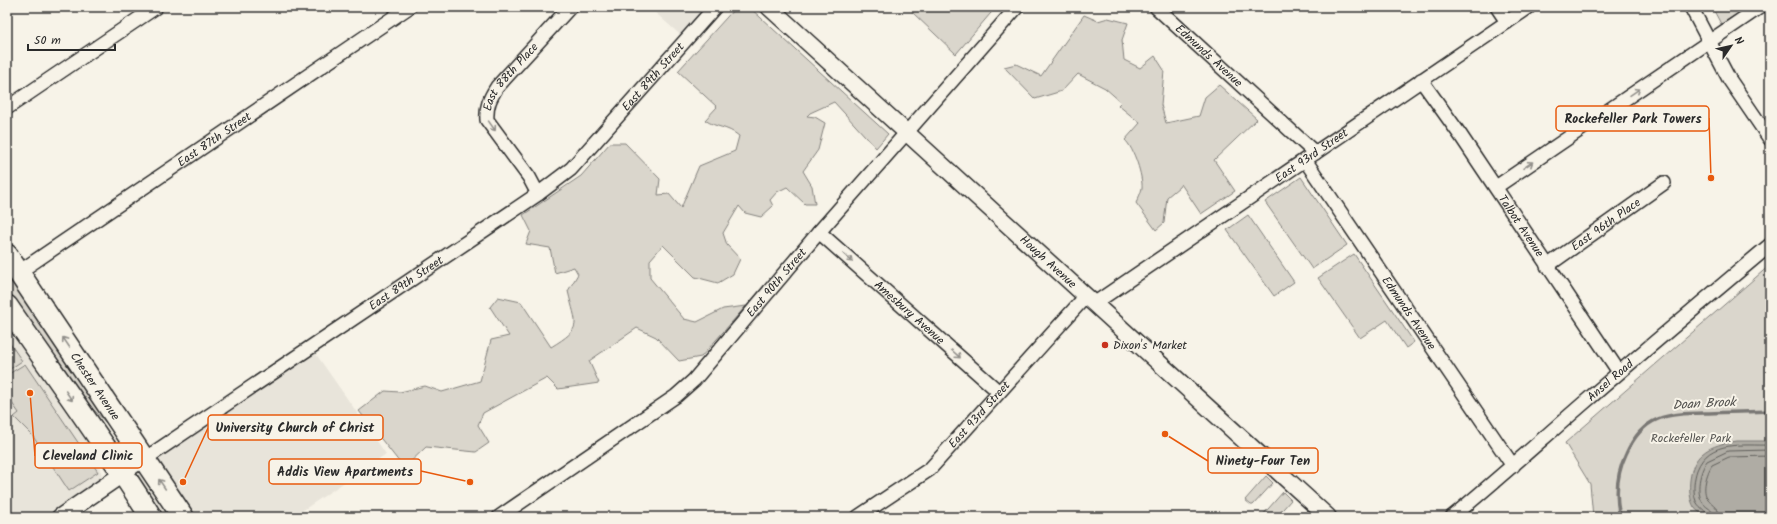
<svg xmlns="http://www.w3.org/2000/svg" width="1777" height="524" font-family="Kalam,sans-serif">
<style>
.built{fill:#e8e4da}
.green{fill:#dad6cc;stroke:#82807c}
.water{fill:#afaca4;stroke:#7a7874}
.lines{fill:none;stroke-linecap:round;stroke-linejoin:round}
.shore{stroke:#605f5b;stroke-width:1}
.stream{stroke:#7a7874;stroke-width:3.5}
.minor-casing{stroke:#2b2b2b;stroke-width:16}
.tertiary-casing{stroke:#2b2b2b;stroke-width:19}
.primary-casing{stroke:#2b2b2b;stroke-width:24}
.minor{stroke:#f7f3e8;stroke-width:13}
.tertiary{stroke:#f7f3e8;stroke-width:16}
.primary{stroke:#f7f3e8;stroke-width:21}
.oneway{stroke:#918f8a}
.poi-dot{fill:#c8321e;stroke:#f7f3e8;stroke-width:1.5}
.labels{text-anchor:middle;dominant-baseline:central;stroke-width:4;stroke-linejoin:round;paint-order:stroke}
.street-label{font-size:12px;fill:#2b2b2b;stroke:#f7f3e8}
.poi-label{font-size:12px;fill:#2b2b2b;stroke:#f7f3e8;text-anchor:start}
.park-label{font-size:12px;fill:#575653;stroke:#f7f3e8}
.water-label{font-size:13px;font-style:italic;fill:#53524f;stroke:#f7f3e8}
.leader{fill:none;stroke:#e8590c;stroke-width:1.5}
.callout-dot{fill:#e8590c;stroke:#f7f3e8;stroke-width:1.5}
.callout{fill:#f7f3e8;stroke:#e8590c;stroke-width:1.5}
.callout-label{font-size:13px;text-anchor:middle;font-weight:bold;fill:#2b2b2b}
</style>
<rect width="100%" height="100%" fill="#f7f3e8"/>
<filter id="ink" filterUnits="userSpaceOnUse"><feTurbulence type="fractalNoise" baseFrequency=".025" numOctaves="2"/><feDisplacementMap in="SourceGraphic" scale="8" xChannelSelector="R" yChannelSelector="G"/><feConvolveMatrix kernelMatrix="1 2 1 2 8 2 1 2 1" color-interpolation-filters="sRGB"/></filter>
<g filter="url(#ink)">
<!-- built -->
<path class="built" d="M649,7H715L686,40Z
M7,325L100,461L102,478L47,517H7Z
M311,347L386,454L296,515L297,517H151L124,473Z"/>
<!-- green -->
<path class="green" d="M736,7H749L888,134L876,148L834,102L810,113L807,116L815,117L825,123L818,150L803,171L812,186L815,204H805L787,187L777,192L770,200L773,206L761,217L745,213L739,206L723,233L727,245L740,259L733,274L718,283L695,277L663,245L650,260V278L684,319L697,322L723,309L746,306L701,357L679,361L656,337L637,328L589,361L599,383L558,389L547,378L483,413L478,425L489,443L476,452L426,447L404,468L359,411L385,391L400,392L425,386L442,392L480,381L491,340L509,336L490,307L498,297L521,302L551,347C584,327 576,326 568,291L578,274L574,267L555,273L550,248L526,244L531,231L523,215L581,176L610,143H625L660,179L658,195L669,194L681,208L699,166L735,151L739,136C727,126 716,128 705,120L717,107L678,71Z
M913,7H996L956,54L913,13Z
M1712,7H1749L1721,24Z
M1084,15L1098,21L1108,18L1128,23L1122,40L1124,60L1140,68L1155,56L1164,70L1161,105L1166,123L1199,116L1205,97L1219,85L1257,119L1214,160L1235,191L1201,214L1181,184L1179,187L1167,197L1164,223L1156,230L1136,203C1138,199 1141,193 1142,188C1143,177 1134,148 1125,140L1140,123L1118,105L1121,102L1105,88L1078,74L1062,91L1035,99L1004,67L1016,64L1041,76Z
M1301,177L1347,245L1312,269L1265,202Z
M1248,215L1294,282L1274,296L1227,230Z
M1354,254L1414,342L1406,348L1387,320L1360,338L1318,278Z
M1770,265V517H1593L1590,484L1565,443Z
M7,272L110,424L108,425L81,396L7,289Z
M7,339L22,361L7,371Z
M25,364L98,472L69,491L32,435L14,417L19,413L7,396V375Z
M1266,476L1273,483L1253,505H1251L1245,500Z
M1283,492L1291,500L1276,517H1261Z"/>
<!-- water -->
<path class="water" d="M1737,441H1770V517H1706C1702,513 1697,512 1694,507C1686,493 1689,464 1702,454C1712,445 1725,443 1737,441Z"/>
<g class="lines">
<!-- shore -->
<path class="shore" d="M1708,517C1708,510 1697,508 1695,498C1693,489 1694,479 1697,470C1709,439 1743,446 1770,445
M1713,517C1713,508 1707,509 1703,503C1695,492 1700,471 1707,461L1728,451L1770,450
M1719,517C1719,506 1713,506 1708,499C1701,491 1707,473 1712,465L1729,457L1770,456"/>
<!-- stream -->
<path class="stream" d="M1620,517C1615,495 1616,475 1626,454C1644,413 1669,414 1709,413C1729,412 1750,412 1770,411"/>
<defs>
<g id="minor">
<path id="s1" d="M1156,7L1315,153"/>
<path d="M1497,7L1507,22"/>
<path d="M1691,7L1729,79L1770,139"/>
<path id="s2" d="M1421,80L1461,136L1619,372"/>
<path d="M7,108L156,7"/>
<path id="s3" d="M1305,160L1513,466"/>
<path d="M1496,187L1760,7"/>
<path id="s4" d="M538,194L529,177L487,120C486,106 490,98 497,87L570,7"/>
<path id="s5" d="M819,232L999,392"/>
<path id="s6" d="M1547,266L1664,183"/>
<path id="s7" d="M19,272L409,7"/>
<path id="s8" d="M1095,303L1529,7"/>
<path id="s9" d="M124,473L538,194L571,169L715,7"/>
<path id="s10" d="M499,517L676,396L694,380L819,232L1017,7"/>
<path id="s11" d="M858,517L930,469L1086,296"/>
<path id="s12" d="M1452,517C1497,480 1540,441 1585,402C1646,349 1708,297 1770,245"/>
</g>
<g id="tertiary">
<path id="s13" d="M769,7L1328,517"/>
<path d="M60,517L124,473"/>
</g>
<g id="primary">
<path id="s14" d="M7,255L183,517"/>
<path d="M7,306C55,376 106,445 151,517"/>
</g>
</defs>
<!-- minor casing -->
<use href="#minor" class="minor-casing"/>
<!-- tertiary casing -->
<use href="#tertiary" class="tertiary-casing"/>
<!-- primary casing -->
<use href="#primary" class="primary-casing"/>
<!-- minor -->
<use href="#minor" class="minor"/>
<!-- tertiary -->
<use href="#tertiary" class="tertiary"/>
<!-- primary -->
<use href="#primary" class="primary"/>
</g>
<!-- one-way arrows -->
<defs><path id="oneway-shaft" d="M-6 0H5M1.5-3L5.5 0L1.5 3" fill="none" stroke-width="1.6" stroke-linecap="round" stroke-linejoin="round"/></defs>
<g class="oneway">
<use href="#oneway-shaft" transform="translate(1635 92) rotate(-34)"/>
<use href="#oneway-shaft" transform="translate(492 126) rotate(55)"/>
<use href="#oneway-shaft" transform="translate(1528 165) rotate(-34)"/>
<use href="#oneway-shaft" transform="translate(848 258) rotate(42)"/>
<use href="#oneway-shaft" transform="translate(66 342) rotate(-124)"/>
<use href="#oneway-shaft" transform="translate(956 354) rotate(42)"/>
<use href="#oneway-shaft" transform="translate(69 396) rotate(56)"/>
<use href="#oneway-shaft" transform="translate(162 484) rotate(-124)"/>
</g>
</g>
<!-- markers -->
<circle class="poi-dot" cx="1105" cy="345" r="4"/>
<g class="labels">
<!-- street labels -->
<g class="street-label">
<text stroke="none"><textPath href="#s1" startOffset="72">Edmunds Avenue</textPath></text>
<text stroke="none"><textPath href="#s9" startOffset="664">East 89th Street</textPath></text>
<text stroke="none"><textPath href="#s4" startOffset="141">East 88th Place</textPath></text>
<text stroke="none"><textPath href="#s7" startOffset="236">East 87th Street</textPath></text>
<text stroke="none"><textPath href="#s8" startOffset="262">East 93rd Street</textPath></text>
<text stroke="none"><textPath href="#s6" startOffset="72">East 96th Place</textPath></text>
<text stroke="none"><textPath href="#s2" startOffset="177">Talbot Avenue</textPath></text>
<text stroke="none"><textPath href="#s13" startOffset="378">Hough Avenue</textPath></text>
<text stroke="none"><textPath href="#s9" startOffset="340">East 89th Street</textPath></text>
<text stroke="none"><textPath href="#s10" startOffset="366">East 90th Street</textPath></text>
<text stroke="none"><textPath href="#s5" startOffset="121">Amesbury Avenue</textPath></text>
<text stroke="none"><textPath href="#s3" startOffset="185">Edmunds Avenue</textPath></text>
<text stroke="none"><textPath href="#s12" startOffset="209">Ansel Road</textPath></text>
<text stroke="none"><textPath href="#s14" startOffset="158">Chester Avenue</textPath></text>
<text stroke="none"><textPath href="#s11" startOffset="160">East 93rd Street</textPath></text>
</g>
<!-- poi labels -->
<g class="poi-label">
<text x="1113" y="345">Dixon's Market</text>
</g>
<!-- park labels -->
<g class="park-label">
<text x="1691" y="438">Rockefeller Park</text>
</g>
<!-- water labels -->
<g class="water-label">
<text transform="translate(1704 404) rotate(-3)">Doan Brook</text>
</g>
</g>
<!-- callouts -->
<path class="leader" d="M1711 178L1709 118M183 482L208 428M30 393L35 456M1165 434L1208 461M470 482L421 471"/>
<g class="callout-dot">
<circle cx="1711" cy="178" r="4"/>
<circle cx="183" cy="482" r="4"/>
<circle cx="30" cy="393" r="4"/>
<circle cx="1165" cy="434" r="4"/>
<circle cx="470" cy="482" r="4"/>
</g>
<g class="callout">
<rect x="1556" y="106" width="153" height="25" rx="4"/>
<rect x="208" y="415" width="175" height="25" rx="4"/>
<rect x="35" y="443" width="107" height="25" rx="4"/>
<rect x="1208" y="448" width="110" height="25" rx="4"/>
<rect x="269" y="459" width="152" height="25" rx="4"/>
</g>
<g class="callout-label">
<text x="1633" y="123">Rockefeller Park Towers</text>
<text x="295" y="432">University Church of Christ</text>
<text x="88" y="460">Cleveland Clinic</text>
<text x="1263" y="465">Ninety-Four Ten</text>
<text x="345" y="476">Addis View Apartments</text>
</g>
<!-- margin -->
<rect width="1777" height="524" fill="none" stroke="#f7f3e8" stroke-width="24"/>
<rect x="12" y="12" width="1753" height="500" fill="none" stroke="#2b2b2b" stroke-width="1.5" filter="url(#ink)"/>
<!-- north arrow -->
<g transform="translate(1731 46) rotate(56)" stroke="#f7f3e8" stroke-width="3" paint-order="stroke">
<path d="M0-3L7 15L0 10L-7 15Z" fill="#2b2b2b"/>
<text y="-6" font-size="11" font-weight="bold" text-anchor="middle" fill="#2b2b2b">N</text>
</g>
<!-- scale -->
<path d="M28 44v6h87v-6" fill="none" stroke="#2b2b2b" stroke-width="2"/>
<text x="34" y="44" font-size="12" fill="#2b2b2b" stroke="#f7f3e8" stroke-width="3" paint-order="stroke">50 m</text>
</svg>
